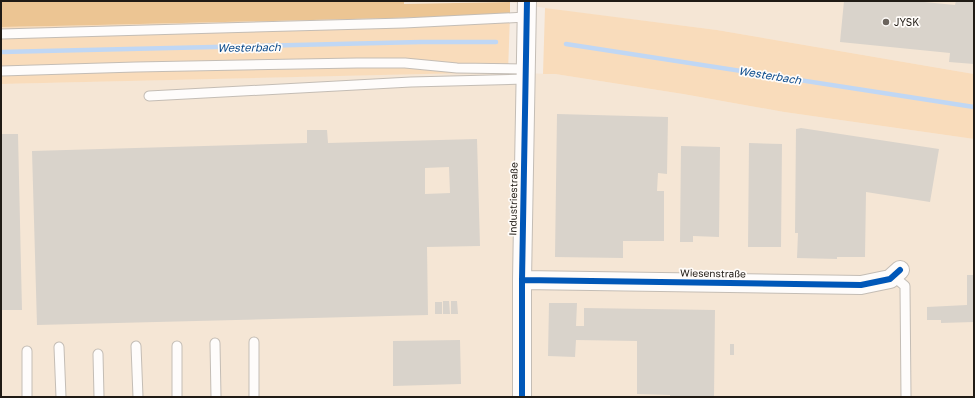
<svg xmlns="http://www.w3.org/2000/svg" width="975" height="398" font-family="'Golos Text',sans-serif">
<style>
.built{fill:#f5e6d5}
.green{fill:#f9dcbb}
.forest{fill:#ecc593}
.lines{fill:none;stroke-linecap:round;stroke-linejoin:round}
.stream{stroke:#c0d7f4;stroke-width:4.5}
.building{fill:#d9d3cb;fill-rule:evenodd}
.service-casing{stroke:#c4bdb5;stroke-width:11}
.minor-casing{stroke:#c4bdb5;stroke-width:20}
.service{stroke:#fefcfb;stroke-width:9}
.minor{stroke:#fefcfb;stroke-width:18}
.cycleway-casing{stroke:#fffcf9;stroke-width:8}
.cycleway{stroke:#0057b8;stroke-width:6}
.poi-dot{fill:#6b645d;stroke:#fffcf9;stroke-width:1.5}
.labels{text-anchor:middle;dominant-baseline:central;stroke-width:3.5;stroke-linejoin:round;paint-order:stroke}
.poi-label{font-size:10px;fill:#201b15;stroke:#fffcf9;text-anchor:start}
.street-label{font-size:10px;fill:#201b15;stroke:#fffcf9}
.water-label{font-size:11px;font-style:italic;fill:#0a4a8c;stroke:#fffcf9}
</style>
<rect width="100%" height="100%" fill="#f5ece3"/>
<!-- built -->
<path class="built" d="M404,1H974V74L717,30L557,10L510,2L404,5Z
M483,72L555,74L683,94L784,112L974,139V397H1V84Z"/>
<!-- green -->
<path class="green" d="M545,8L717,30L974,74V139L784,112L683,94L555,74H543Z
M510,15L508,72L1,84V27C171,24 340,19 510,15Z"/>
<!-- forest -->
<path class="forest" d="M1,1H404V4L510,2V15C340,19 171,24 1,27Z"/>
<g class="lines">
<!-- stream -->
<path class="stream" d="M566,44L974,107
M1,52L421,42H496"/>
</g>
<!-- building -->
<path class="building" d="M844,1H914L955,5L956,1H974V64L949,62L950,53L840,42Z
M557,114L668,117L667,174L658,173L657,191H664V241H623V258L555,257Z
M801,128L939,149L930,202L866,192L865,257H837V259L797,258L798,233H795L796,129Z
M307,130H327L328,143L477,139L480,246L427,247L428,315L37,325L32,151L307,143ZM449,167L450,193L425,194V168Z
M1,134H18L22,310H1Z
M749,143L782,144L781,247H748Z
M681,146L720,147L719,237L693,236V242H680Z
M967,275H974V322L941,323V320H927V307L967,305Z
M443,301H449L450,314H443Z
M451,301H457L458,314H451Z
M435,302H442V314H435Z
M549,303H577L576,326H584V308L715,310L714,397H670V395L637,394V341L576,340L575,357L548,356Z
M460,340L461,384L393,386V341Z
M730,344H734V355H730Z"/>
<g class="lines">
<defs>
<path id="service" d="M1,34L404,23L526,17
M1,71L136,67L357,63H405L457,68L525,69
M149,96L411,82L525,79
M893,276L905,286L906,397
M215,343L216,397
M136,346L138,397
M177,346V397
M59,347L61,397
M98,354L99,397
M27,397V351
M254,397V342"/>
<path id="minor" d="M522,280L861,285L890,279L900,270
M522,397V280L527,1"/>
</defs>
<!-- service casing -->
<use href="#service" class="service-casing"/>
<!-- minor casing -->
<use href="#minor" class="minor-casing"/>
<!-- service -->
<use href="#service" class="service"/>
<!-- minor -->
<use href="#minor" class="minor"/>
<defs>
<path id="cycleway" d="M522,280L861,285L890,279L900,270
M522,397V280L527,1"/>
</defs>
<!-- cycleway casing -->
<use href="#cycleway" class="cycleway-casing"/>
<!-- cycleway -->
<use href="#cycleway" class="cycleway"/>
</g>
<!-- markers -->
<circle class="poi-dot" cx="886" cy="22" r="4"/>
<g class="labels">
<!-- poi labels -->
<g class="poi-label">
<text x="894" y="22">JYSK</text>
</g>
<!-- street labels -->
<g class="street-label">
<text transform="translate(513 199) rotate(-89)">Industriestraße</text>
<text transform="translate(713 273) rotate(1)">Wiesenstraße</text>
</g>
<!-- water labels -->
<g class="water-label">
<text transform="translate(249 47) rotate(-1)">Westerbach</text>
<text transform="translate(770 75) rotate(9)">Westerbach</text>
</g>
</g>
<!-- border -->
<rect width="975" height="398" fill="none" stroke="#201b15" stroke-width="4"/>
</svg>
